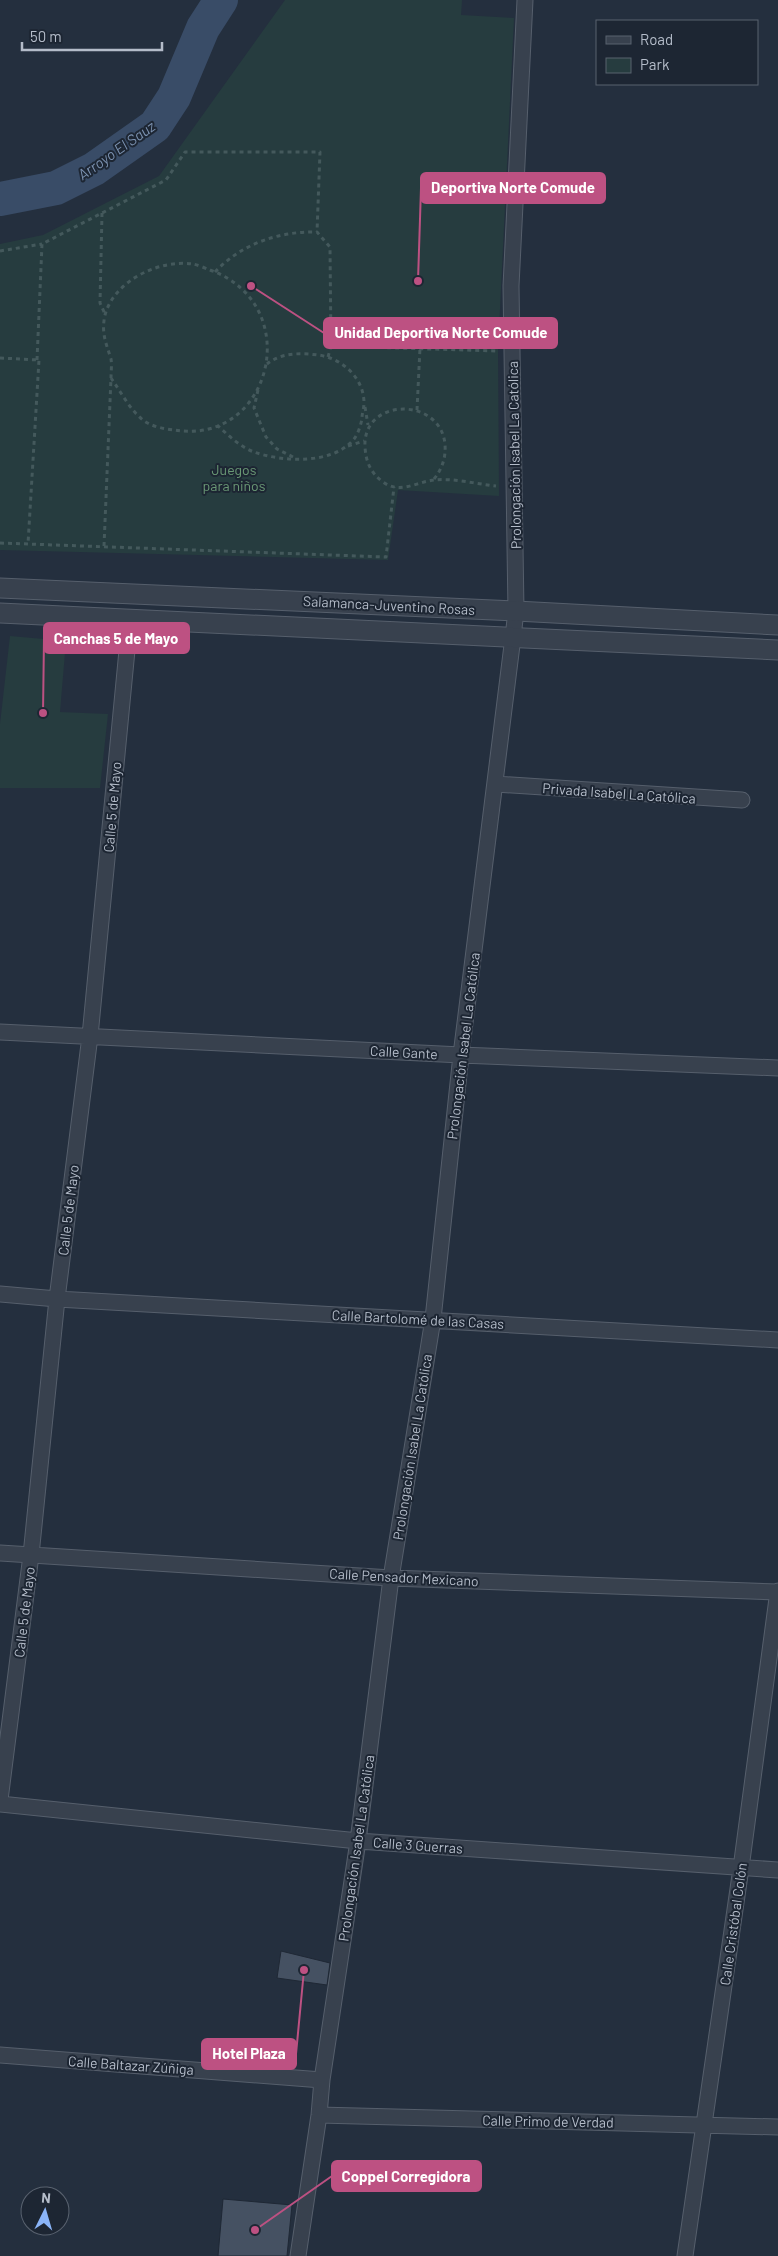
<svg xmlns="http://www.w3.org/2000/svg" width="778" height="2256" font-family="Barlow,sans-serif">
<style>
.green{fill:#263c3f}
.lines{fill:none;stroke-linecap:round;stroke-linejoin:round}
.river{stroke:#394c67;stroke-width:34}
.building{fill:#455162;stroke:#1f2835}
.minor-casing{stroke:#565f6c;stroke-width:17}
.tertiary-casing{stroke:#565f6c;stroke-width:21}
.path{stroke:#44595c;stroke-width:3;stroke-dasharray:4 4;stroke-linecap:butt}
.minor{stroke:#38414e;stroke-width:15}
.tertiary{stroke:#38414e;stroke-width:19}
.labels{text-anchor:middle;dominant-baseline:central;stroke-width:4;stroke-linejoin:round;paint-order:stroke}
.street-label{font-size:14px;fill:#b4bcc9;stroke:#1d2633}
.park-label{font-size:14px;fill:#6b9a76;stroke:#1d2633}
.water-label{font-size:15px;font-style:italic;fill:#7c92b1;stroke:#1d2633}
.leader{fill:none;stroke:#bd5182;stroke-width:2}
.callout-dot{fill:#bd5182;stroke:#1d2633;stroke-width:2}
.callout{fill:#bd5182;stroke:#bd5182;stroke-width:2}
.callout-label{font-size:15px;text-anchor:middle;font-weight:bold;fill:#fff}
</style>
<rect width="100%" height="100%" fill="#242f3e"/>
<!-- green -->
<path class="green" d="M285,0H462L461,15L514,18L498,351L499,496L398,490L388,560L0,550V244L43,235L159,176Z
M10,636L66,641L60,712L108,714L100,788H0V724Z"/>
<g class="lines">
<!-- river -->
<path class="river" d="M0,199L56,188L94,169L155,126L174,97L203,28L221,0"/>
</g>
<!-- building -->
<path class="building" d="M281,1951L330,1963L327,1985L277,1978Z
M223,2199L292,2205L287,2256H218Z"/>
<g class="lines">
<defs>
<path id="minor" d="M496,784L742,800
M0,1032L461,1055L778,1068
M0,1294L57,1299L778,1340
M0,1553L391,1578L778,1592
M0,1800L31,1555L57,1299L90,1036L130,619
M0,1804L358,1841L778,1870
M0,2055L322,2080
M319,2115L778,2127
M298,2256L319,2115L322,2080L358,1841L391,1578L433,1319L461,1055L513,637L516,611L511,286L525,0
M685,2256L741,1868L778,1591"/>
<path id="tertiary" d="M0,588L516,611L778,625
M0,613L778,650"/>
</defs>
<!-- minor casing -->
<use href="#minor" class="minor-casing"/>
<!-- tertiary casing -->
<use href="#tertiary" class="tertiary-casing"/>
<!-- path -->
<path class="path" d="M102,213L100,303L105,314
M0,251L42,244
M215,272C241,244 279,231 317,232L330,247L331,346L498,351
M328,357L331,346
M0,358L39,360L28,544
M37,360L42,244L166,180L185,152H320L317,232
M258,390L254,408L266,437L277,449L293,457
M365,407L368,425
M417,410L420,348
M217,425C228,435 240,447 254,452C282,462 333,465 354,439C358,434 361,425 362,418C362,413 364,408 364,403C364,378 342,358 318,355C301,353 282,352 267,364
M348,446L364,441
M434,479C442,469 446,458 445,444C440,396 362,398 365,447C366,463 371,473 383,482C400,495 418,481 435,480C454,478 476,484 496,486
M0,543L386,557L394,487
M104,546L111,378C121,392 130,410 143,420C152,427 165,429 175,430C271,446 307,305 210,270C205,268 198,265 193,264C159,259 114,281 105,315C101,333 106,343 111,359C112,365 111,372 111,378"/>
<!-- minor -->
<use href="#minor" class="minor"/>
<!-- tertiary -->
<use href="#tertiary" class="tertiary"/>
</g>
<g class="labels">
<!-- street labels -->
<g class="street-label">
<text transform="translate(514 455) rotate(-91)">Prolongación Isabel La Católica</text>
<text transform="translate(389 605) rotate(3)">Salamanca-Juventino Rosas</text>
<text transform="translate(619 793) rotate(4)">Privada Isabel La Católica</text>
<text transform="translate(112 807) rotate(-85)">Calle 5 de Mayo</text>
<text transform="translate(463 1046) rotate(-83)">Prolongación Isabel La Católica</text>
<text transform="translate(404 1052) rotate(3)">Calle Gante</text>
<text transform="translate(68 1210) rotate(-83)">Calle 5 de Mayo</text>
<text transform="translate(418 1319) rotate(3)">Calle Bartolomé de las Casas</text>
<text transform="translate(412 1447) rotate(-81)">Prolongación Isabel La Católica</text>
<text transform="translate(404 1577) rotate(3)">Calle Pensador Mexicano</text>
<text transform="translate(24 1612) rotate(-83)">Calle 5 de Mayo</text>
<text transform="translate(418 1845) rotate(4)">Calle 3 Guerras</text>
<text transform="translate(356 1848) rotate(-82)">Prolongación Isabel La Católica</text>
<text transform="translate(733 1924) rotate(-82)">Calle Cristóbal Colón</text>
<text transform="translate(131 2065) rotate(4)">Calle Baltazar Zúñiga</text>
<text transform="translate(548 2121) rotate(1)">Calle Primo de Verdad</text>
</g>
<!-- park labels -->
<g class="park-label">
<text x="234" y="469">Juegos<tspan x="234" dy="16">para niños</tspan></text>
</g>
<!-- water labels -->
<g class="water-label">
<text transform="translate(116 150) rotate(-35)">Arroyo El Sauz</text>
</g>
</g>
<!-- callouts -->
<path class="leader" d="M418 281L421 188M251 286L324 333M43 713L44 638M304 1970L296 2054M255 2230L332 2176"/>
<g class="callout-dot">
<circle cx="418" cy="281" r="5"/>
<circle cx="251" cy="286" r="5"/>
<circle cx="43" cy="713" r="5"/>
<circle cx="304" cy="1970" r="5"/>
<circle cx="255" cy="2230" r="5"/>
</g>
<g class="callout">
<rect x="421" y="173" width="184" height="30" rx="5"/>
<rect x="324" y="318" width="233" height="30" rx="5"/>
<rect x="44" y="623" width="145" height="30" rx="5"/>
<rect x="202" y="2039" width="94" height="30" rx="5"/>
<rect x="332" y="2161" width="149" height="30" rx="5"/>
</g>
<g class="callout-label">
<text x="513" y="193">Deportiva Norte Comude</text>
<text x="441" y="338">Unidad Deportiva Norte Comude</text>
<text x="116" y="644">Canchas 5 de Mayo</text>
<text x="249" y="2059">Hotel Plaza</text>
<text x="406" y="2182">Coppel Corregidora</text>
</g>
<!-- legend -->
<rect x="596" y="20" width="162" height="65" fill="#1d2633" stroke="#59626f"/>
<rect x="606" y="36" width="25" height="8" fill="#38414e" stroke="#59626f"/>
<text x="640" y="45" font-size="15" fill="#b4bcc9">Road</text>
<rect x="606" y="58" width="25" height="15" fill="#263c3f" stroke="#59626f"/>
<text x="640" y="70" font-size="15" fill="#b4bcc9">Park</text>
<!-- north arrow -->
<g transform="translate(45 2211) rotate(5)"><circle r="24" fill="#1d2633" stroke="#59626f"/>
<path d="M0-4L9 19L0 12L-9 19Z" fill="#8ab4f8"/>
<text y="-8" font-size="14" font-weight="bold" text-anchor="middle" fill="#b4bcc9">N</text>
</g>
<!-- scale -->
<path d="M22 42v8h140v-8" fill="none" stroke="#b4bcc9" stroke-width="2.5"/>
<text x="30" y="42" font-size="15" fill="#b4bcc9" stroke="#1d2633" stroke-width="4" paint-order="stroke">50 m</text>
</svg>
